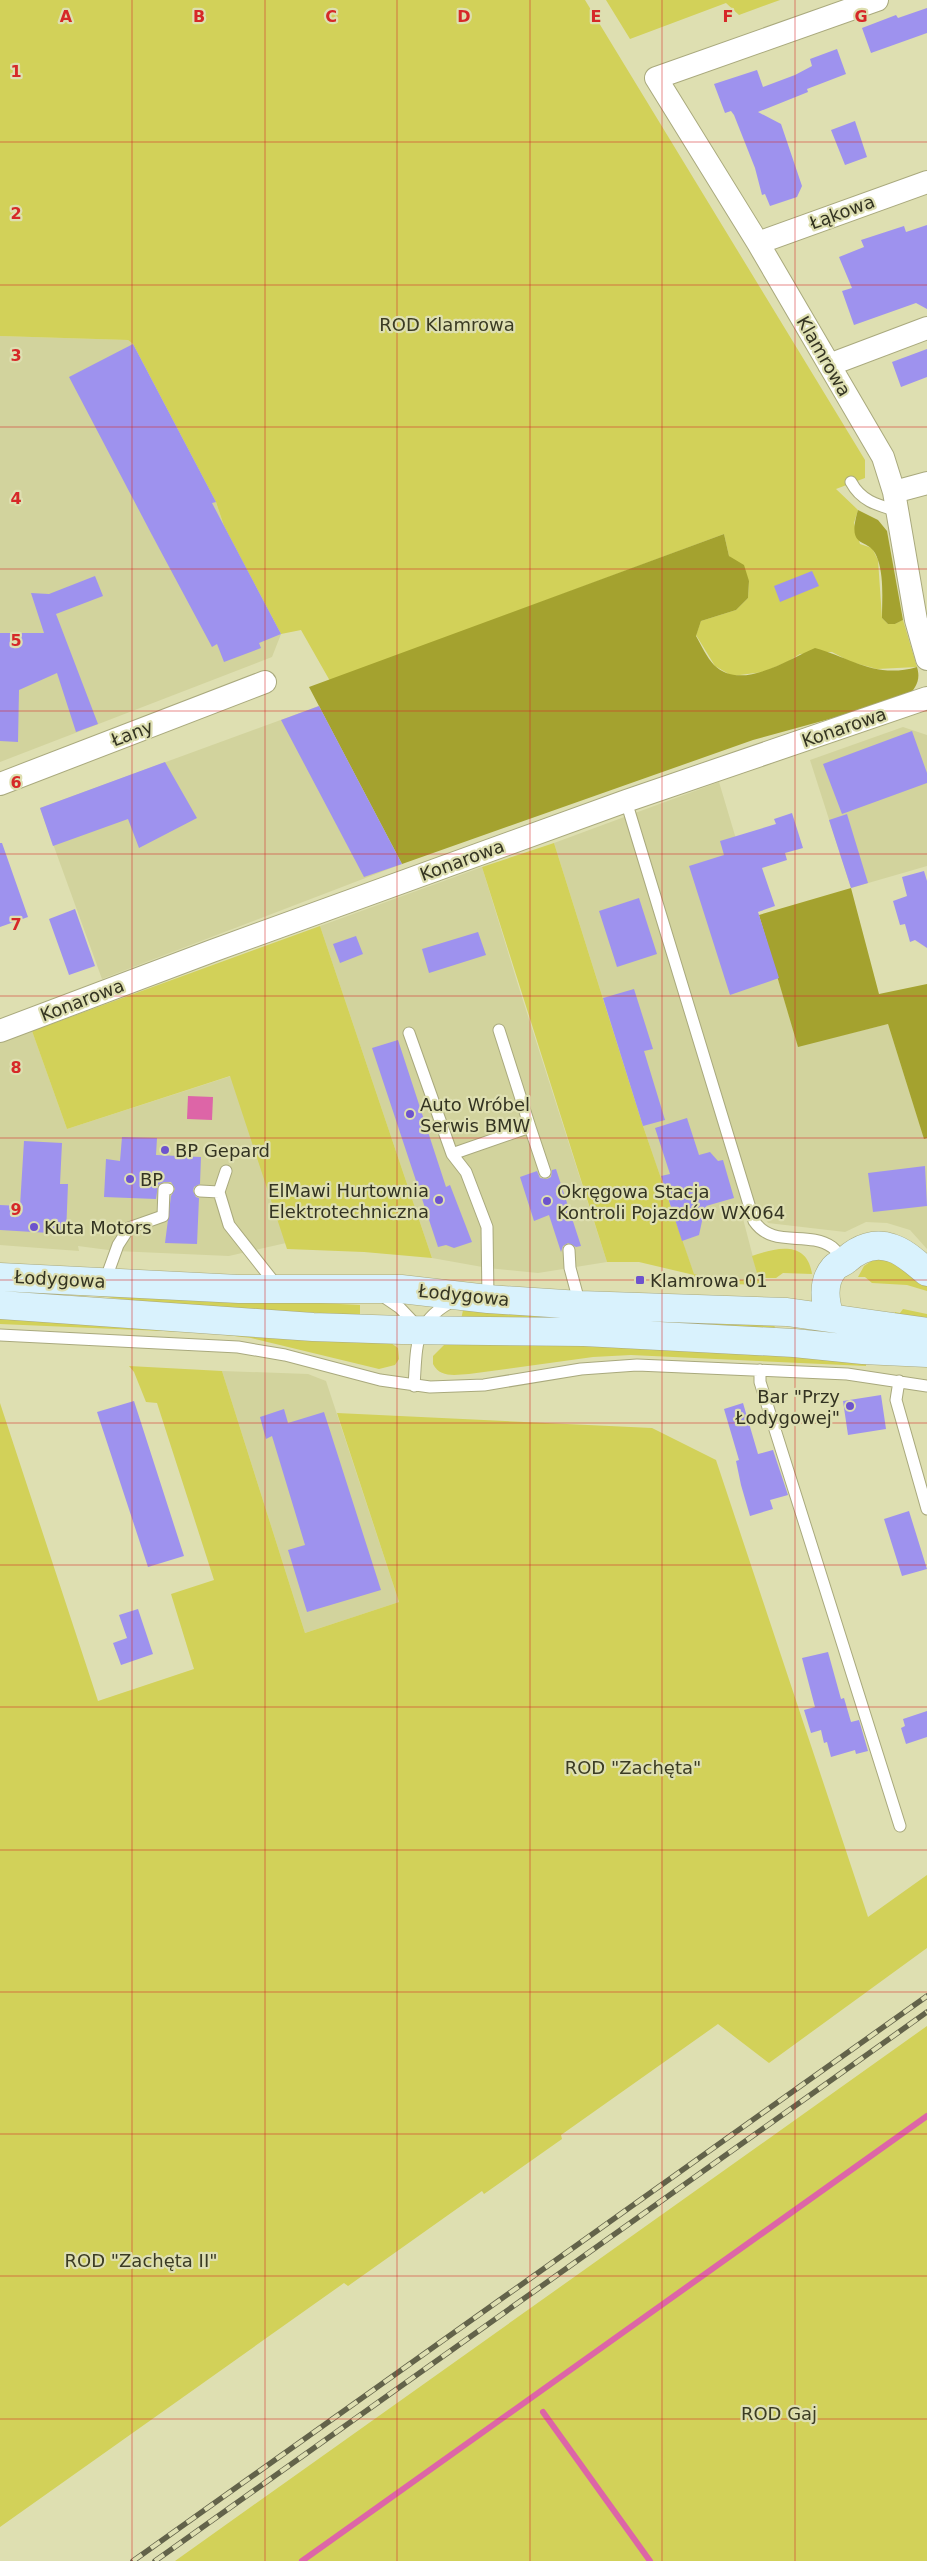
<svg xmlns="http://www.w3.org/2000/svg" width="927" height="2561" font-family="'DejaVu Sans',sans-serif">
<style>
.built{fill:#d2d39d}
.green{fill:#d2d159}
.forest{fill:#a4a22f}
.water{fill:#dd65a7}
.lines{fill:none;stroke-linecap:round;stroke-linejoin:round}
.stream{stroke:#dd65a7;stroke-width:6}
.building{fill:#9e92ee}
.lane-casing{stroke:#a9a97d;stroke-width:13}
.street-casing{stroke:#a9a97d;stroke-width:24}
.secondary-casing{stroke:#a9a97d;stroke-width:29}
.lane{stroke:#fff;stroke-width:11}
.street{stroke:#fff;stroke-width:22}
.secondary{stroke:#d9f2fd;stroke-width:28}
.rail-casing{stroke:#63634a;stroke-width:5.5}
.rail{stroke:#dedfb1;stroke-width:4;stroke-dasharray:11;stroke-linecap:butt}
.grid{fill:none;stroke:#d62828;stroke-width:1;stroke-opacity:0.55}
.poi-dot{fill:#6d53cd;stroke:#dedfb1;stroke-width:2}
.labels{text-anchor:middle;dominant-baseline:central;stroke-width:4.5;stroke-linejoin:round;paint-order:stroke}
.street-label{font-size:18px;fill:#343422;stroke:#dedfb1}
.park-label{font-size:18px;fill:#3b3b23;stroke:#dedfb1}
.poi-label{font-size:18px;fill:#343422;stroke:#dedfb1;text-anchor:start}
.grid-label{font-size:16px;text-anchor:middle;font-weight:bold;fill:#d62828;stroke:#dedfb1;stroke-width:4.5;stroke-linejoin:round;paint-order:stroke}
</style>
<rect width="100%" height="100%" fill="#dedfb1"/>
<!-- built -->
<path class="built" d="M0,336L128,340L133,344L216,502L224,526L281,634L272,657L0,762Z
M319,706L402,864L102,979L40,808Z
M903,727L927,735V866L851,888L810,760Z
M719,782L798,1046L888,1024L924,1138H927V1249L910,1230L887,1223L866,1222L845,1232L768,1223L758,1206L741,1211L759,1280H721L694,1275L643,1126L554,843Z
M482,867L519,988L607,1262L538,1273L488,1268L432,1258L320,926Z
M32,1031L67,1129L231,1076L286,1243L229,1256L116,1251L78,1246L79,1251L0,1245V1043Z
M222,1371L308,1374L326,1381L399,1602L305,1633Z"/>
<!-- green -->
<path class="green" d="M0,0H585L865,460V478L836,489L858,510L854,523L860,544L872,548L878,560L882,618L888,624H895L903,620L917,667L877,669L851,662L832,652L800,654L787,662L763,672L732,676L715,666L696,635L701,621L736,610L748,598L749,581L729,556L724,534L330,681L301,630L281,634L224,526L216,502L133,344L128,340L0,336Z
M606,0H780L739,15L726,3L630,39Z
M554,843L643,1126L694,1274L721,1280H759L752,1256C775,1248 807,1239 812,1274L783,1273L776,1278H762V1285L733,1284L694,1277V1275L639,1262H607L482,867Z
M320,926L432,1258L364,1252L287,1249L230,1076L67,1129L32,1031Z
M873,1260C894,1257 911,1274 927,1286V1291L907,1285L872,1283L865,1277H858L864,1266Z
M0,1287L360,1305V1315L175,1306L98,1296L0,1292Z
M903,1309L927,1314V1323L894,1317L895,1312L900,1313Z
M463,1310L774,1320L775,1330L461,1320Z
M0,1315L388,1341L398,1348L399,1359L395,1365L379,1369L251,1338L209,1333L0,1324Z
M459,1338L866,1360V1366L631,1355L593,1357L469,1374C455,1375 440,1378 433,1364V1356L445,1344Z
M129,1366L222,1371L305,1633L399,1602L337,1413L652,1428L716,1460L868,1917L927,1875V1948L769,2063L718,2024L561,2135L562,2139L484,2194L482,2191L348,2286L344,2283L0,2527V1403L98,1701L194,1669L171,1594L214,1580L157,1403L146,1402L134,1372Z
M927,2026V2561H175Z"/>
<!-- forest -->
<path class="forest" d="M858,510L878,520L887,531L903,620L895,624H888L882,618C882,600 884,578 878,560C871,534 845,554 858,510Z
M724,534L729,556L744,565L749,581L748,598L736,610L701,621L696,636C701,645 707,658 714,665C741,692 788,659 815,648C851,658 876,679 917,667C921,680 916,688 906,698L753,740L402,864L309,687Z
M851,888L879,994L927,984V1138L924,1139L888,1024L798,1047L759,915Z"/>
<!-- water -->
<path class="water" d="M188,1096L213,1097L212,1120L187,1119Z"/>
<g class="lines">
<!-- stream -->
<path class="stream" d="M543,2412L650,2561
M302,2561L927,2116"/>
</g>
<!-- building -->
<path class="building" d="M927,8V33L871,53L862,28L896,15L898,18Z
M837,49L846,74L807,89L808,92L758,112L781,124L802,186L797,197L770,206L765,194L762,195L755,168L734,115L731,111L725,113L714,84L757,70L763,87L795,75L812,66L810,59Z
M855,121L867,157L845,165L831,130Z
M927,225V309L916,303L854,325L842,291L852,288L839,257L864,247L861,240L904,226L906,232Z
M133,344L216,502L212,503L281,634L259,643L261,648L224,662L217,644L212,647L152,535L69,377Z
M927,349V377L901,387L892,362Z
M812,571L819,586L780,602L774,586Z
M95,576L103,596L56,614L98,724L76,732L57,673L19,690L18,742L0,741V633H44L31,593L49,594Z
M319,706L402,864L364,877L281,720Z
M912,731L927,773V783L842,814L823,764Z
M165,762L197,818L139,848L128,819L53,846L40,808Z
M792,813L803,848L785,853L787,860L762,868L775,906L758,912L779,978L730,995L689,866L724,855L720,841L776,824L774,819Z
M847,814L868,883L851,888L829,820Z
M0,843H2L28,917L0,927Z
M924,871L927,881V948L915,940L910,942L905,924L900,925L893,901L907,896L902,877Z
M639,898L657,954L617,967L599,911Z
M75,909L95,966L69,975L49,919Z
M478,932L486,955L429,973L422,949Z
M356,936L363,954L340,963L333,944Z
M634,989L653,1049L644,1051L665,1120L643,1126L603,998Z
M398,1040L446,1187L450,1185L472,1242L454,1248L446,1245L438,1247L372,1048Z
M687,1118L699,1155L710,1152L718,1161L723,1160L734,1198L706,1206L708,1210L704,1212L699,1235L682,1241L661,1176L670,1174L655,1128Z
M122,1137L157,1138L156,1155L201,1157L200,1184L194,1187L193,1191L196,1197L199,1198L197,1244L165,1243L171,1196L175,1189L171,1182H164L158,1185L156,1199L104,1197L106,1159L120,1161Z
M24,1141L62,1143L60,1184H68L66,1234L0,1230V1205L20,1206Z
M925,1166L927,1206L873,1212L868,1173Z
M556,1169L581,1246L576,1247L568,1243L563,1246L561,1252L549,1215L534,1221L520,1177L537,1171L540,1178L547,1179L551,1177L552,1170Z
M881,1395L886,1429L848,1435L843,1401Z
M134,1401L184,1556L148,1567L97,1412Z
M743,1403L758,1454L773,1450L788,1495L770,1500L773,1509L750,1516L741,1485L736,1461L739,1460L724,1409Z
M284,1409L288,1423L324,1412L381,1590L307,1612L288,1550L305,1545L272,1436L266,1439L260,1417Z
M909,1511L927,1569L902,1576L884,1519Z
M138,1609L153,1654L121,1665L113,1643L127,1638L119,1615Z
M828,1652L841,1699L844,1698L851,1722L859,1720L868,1751L856,1754L855,1750L831,1757L827,1742L824,1743L821,1730L811,1733L804,1710L815,1707L802,1658Z
M927,1711V1737L906,1744L901,1728L905,1726L903,1719Z"/>
<g class="lines">
<defs>
<path id="lane" d="M851,482C861,501 877,505 898,511
M626,801L754,1221C773,1249 807,1230 832,1247C837,1251 841,1257 845,1261
M409,1033L452,1154L466,1172L487,1227L488,1299
M530,1127L545,1172
M452,1154L530,1127L499,1030
M200,1191L219,1192L229,1225L277,1286
M219,1192L226,1171
M569,1250L570,1268L580,1305
M105,1281L118,1245L129,1228L163,1216L164,1189H168
M381,1295L400,1308L418,1327
M0,1335L238,1347L285,1355L380,1380L430,1387L484,1385L581,1369L637,1365L847,1374L927,1386
M760,1370V1382L900,1826
M899,1381L896,1400L927,1509
M414,1386C417,1345 413,1321 455,1300"/>
<path id="street" d="M877,0L656,78L758,243L883,457L894,492L916,620L927,659
M758,243L927,182
M829,365L927,328
M894,492L927,483
M0,784L265,682
M0,1031L212,951L626,801L927,698"/>
<path id="secondary" d="M0,1277L239,1289H401L488,1299L580,1305L787,1312L927,1332
M0,1305L313,1327L402,1330L584,1332L794,1343L863,1350L927,1353
M830,1317C825,1302 822,1282 834,1268C837,1264 843,1263 846,1260C859,1248 875,1242 892,1248C905,1252 917,1264 927,1272"/>
</defs>
<!-- lane casing -->
<use href="#lane" class="lane-casing"/>
<!-- street casing -->
<use href="#street" class="street-casing"/>
<!-- secondary casing -->
<use href="#secondary" class="secondary-casing"/>
<!-- lane -->
<use href="#lane" class="lane"/>
<!-- street -->
<use href="#street" class="street"/>
<!-- secondary -->
<use href="#secondary" class="secondary"/>
<defs>
<path id="rail" d="M133,2561L927,1996
M155,2561L927,2012"/>
</defs>
<!-- rail casing -->
<use href="#rail" class="rail-casing"/>
<!-- rail -->
<use href="#rail" class="rail"/>
</g>
<!-- grid -->
<path class="grid" d="M132,0V2561M265,0V2561M397,0V2561M530,0V2561M662,0V2561M795,0V2561M0,142H927M0,285H927M0,427H927M0,569H927M0,711H927M0,854H927M0,996H927M0,1138H927M0,1280H927M0,1423H927M0,1565H927M0,1707H927M0,1850H927M0,1992H927M0,2134H927M0,2276H927M0,2419H927"/>
<!-- markers -->
<g class="poi-dot">
<circle cx="410" cy="1114" r="5"/>
<circle cx="165" cy="1150" r="5"/>
<circle cx="130" cy="1179" r="5"/>
<circle cx="439" cy="1200" r="5"/>
<circle cx="547" cy="1201" r="5"/>
<circle cx="34" cy="1227" r="5"/>
<rect x="635" y="1275" width="10" height="10" rx="2.5"/>
<circle cx="850" cy="1406" r="5"/>
</g>
<g class="labels">
<!-- street labels -->
<g class="street-label">
<text transform="translate(842 212) rotate(-20)">Łąkowa</text>
<text transform="translate(824 356) rotate(60)">Klamrowa</text>
<text transform="translate(844 727) rotate(-19)">Konarowa</text>
<text transform="translate(132 733) rotate(-21)">Łany</text>
<text transform="translate(462 860) rotate(-20)">Konarowa</text>
<text transform="translate(82 1000) rotate(-21)">Konarowa</text>
<text transform="translate(60 1279) rotate(3)">Łodygowa</text>
<text transform="translate(464 1295) rotate(6)">Łodygowa</text>
</g>
<!-- park labels -->
<g class="park-label">
<text x="447" y="324">ROD Klamrowa</text>
<text x="633" y="1767">ROD "Zachęta"</text>
<text x="141" y="2260">ROD "Zachęta II"</text>
<text x="779" y="2413">ROD Gaj</text>
</g>
<!-- poi labels -->
<g class="poi-label">
<text x="420" y="1104">Auto Wróbel<tspan x="420" dy="21">Serwis BMW</tspan></text>
<text x="175" y="1150">BP Gepard</text>
<text x="140" y="1179">BP</text>
<text x="429" y="1190" text-anchor="end">ElMawi Hurtownia<tspan x="429" dy="21">Elektrotechniczna</tspan></text>
<text x="557" y="1191">Okręgowa Stacja<tspan x="557" dy="21">Kontroli Pojazdów WX064</tspan></text>
<text x="44" y="1227">Kuta Motors</text>
<text x="650" y="1280">Klamrowa 01</text>
<text x="840" y="1396" text-anchor="end">Bar "Przy<tspan x="840" dy="21">Łodygowej"</tspan></text>
</g>
</g>
<g class="grid-label">
<text x="66" y="22">A</text>
<text x="199" y="22">B</text>
<text x="331" y="22">C</text>
<text x="464" y="22">D</text>
<text x="596" y="22">E</text>
<text x="728" y="22">F</text>
<text x="861" y="22">G</text>
<text x="16" y="77">1</text>
<text x="16" y="219">2</text>
<text x="16" y="361">3</text>
<text x="16" y="504">4</text>
<text x="16" y="646">5</text>
<text x="16" y="788">6</text>
<text x="16" y="930">7</text>
<text x="16" y="1073">8</text>
<text x="16" y="1215">9</text>
</g>
</svg>
